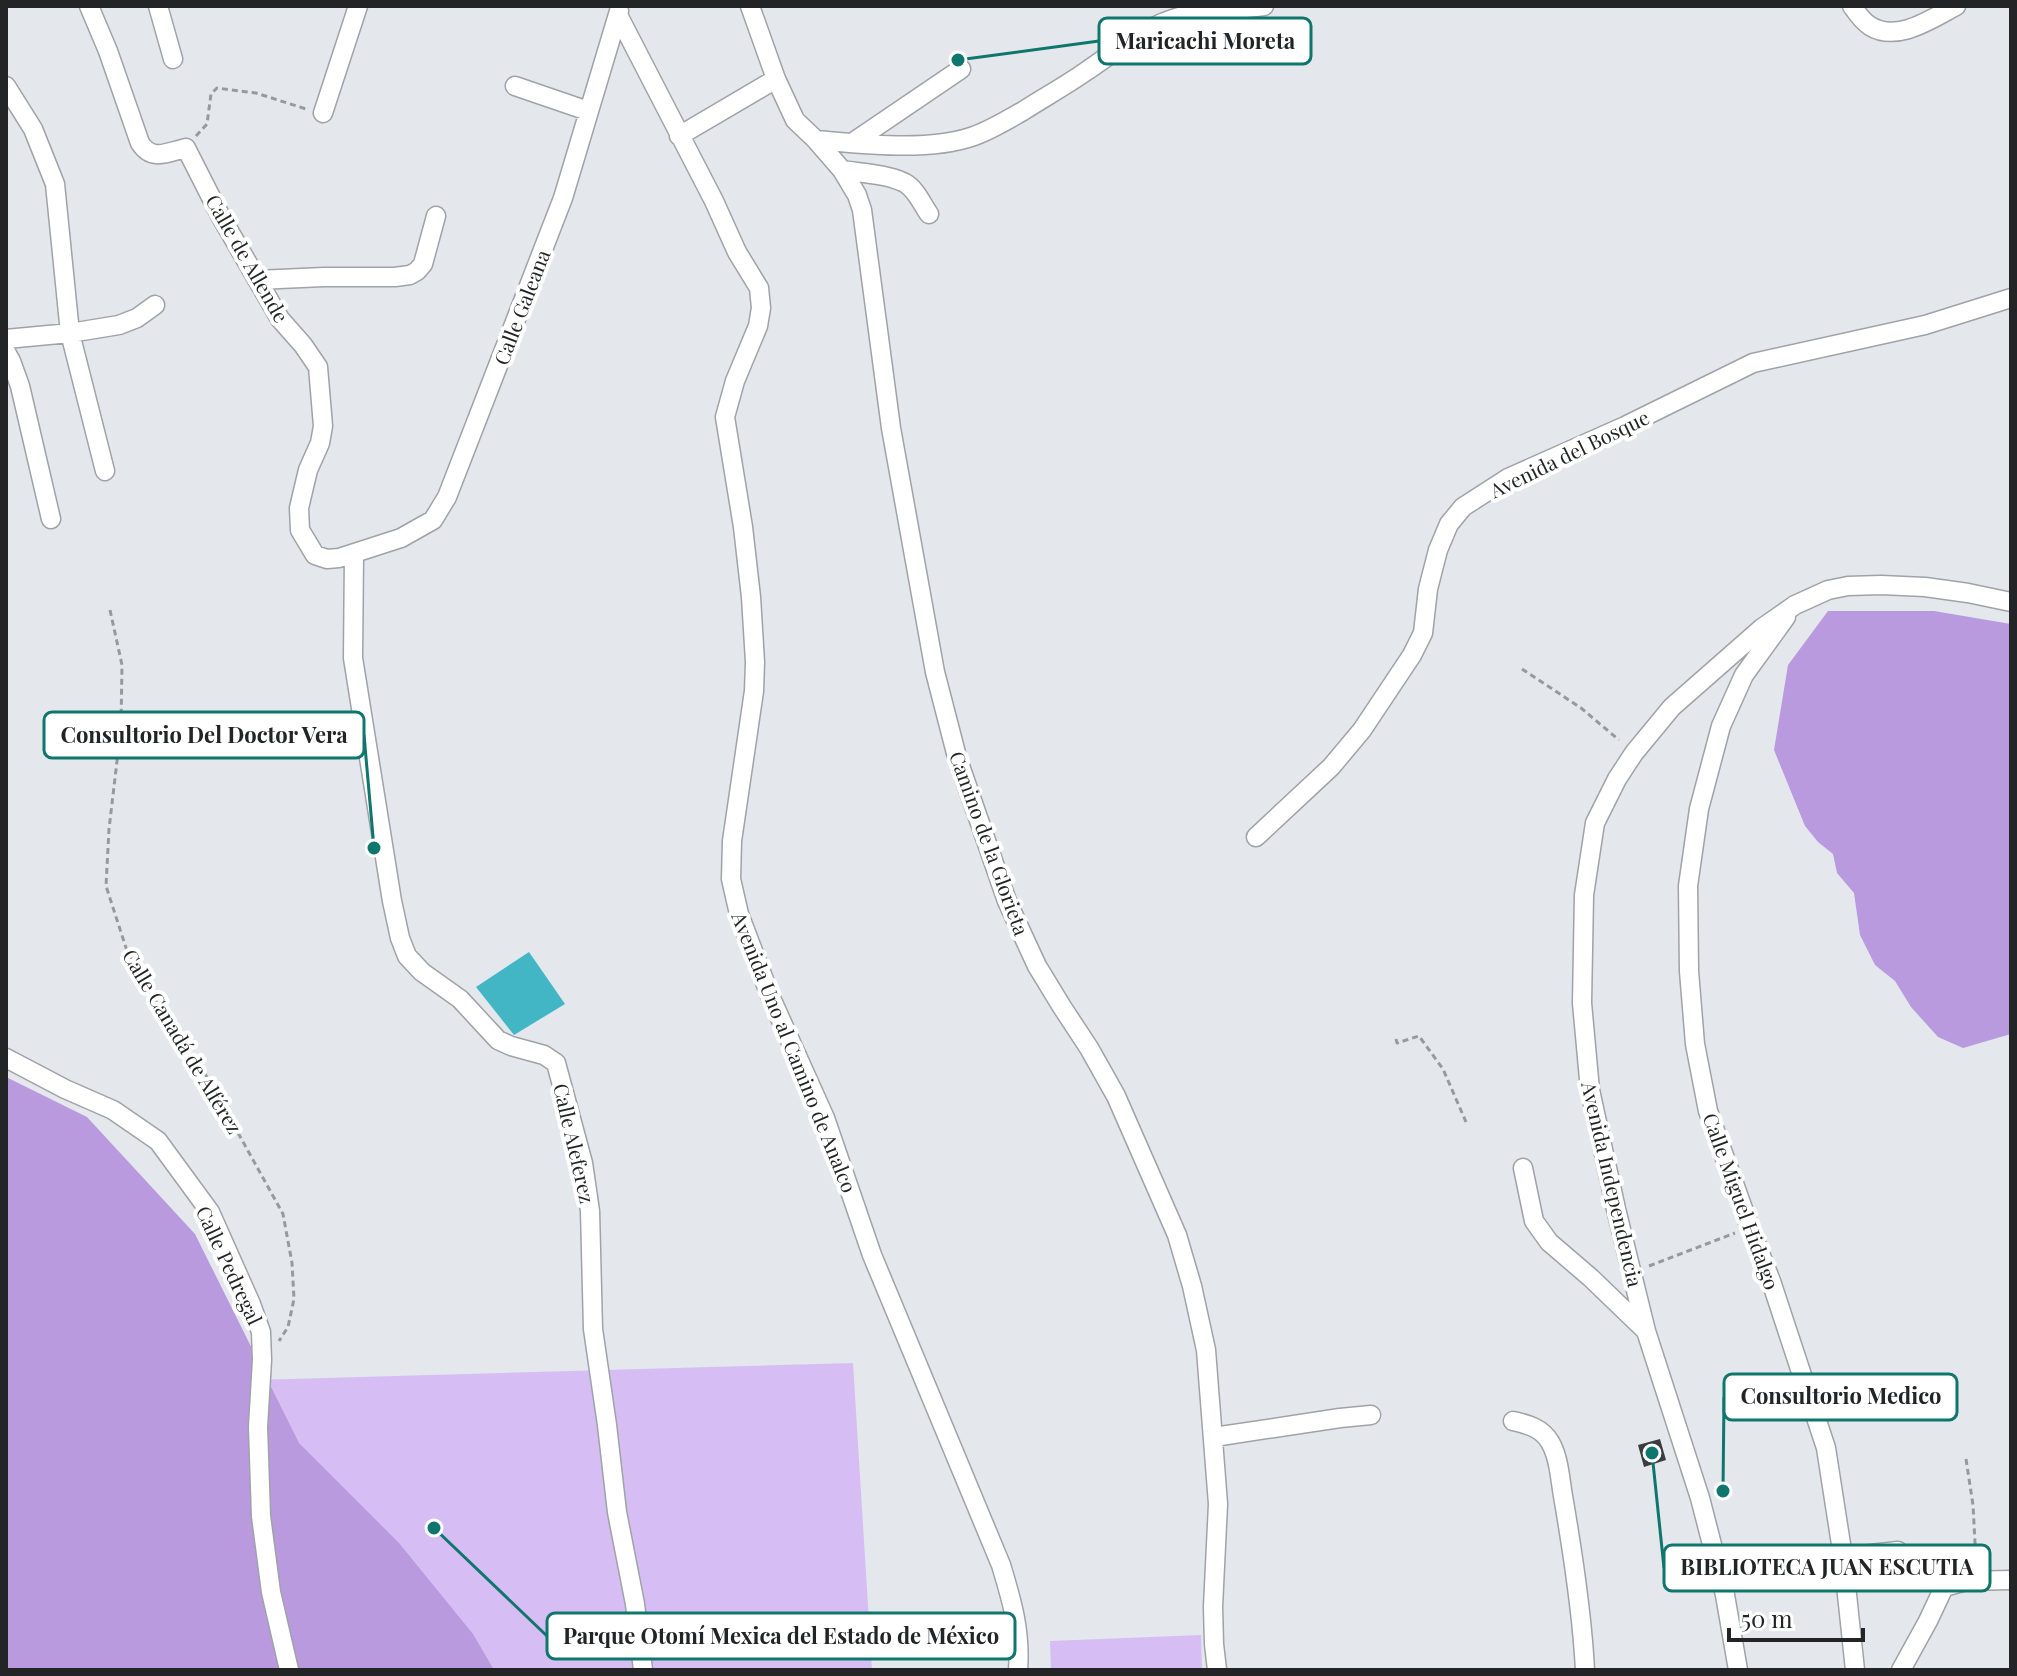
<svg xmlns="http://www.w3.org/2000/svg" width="2017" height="1676" font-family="'Playfair Display',serif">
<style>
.green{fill:#d6bef4}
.forest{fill:#b99adf}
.water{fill:#43b6c5}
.building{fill:#3b3c40}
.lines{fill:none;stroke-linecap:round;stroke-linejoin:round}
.minor-casing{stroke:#9fa2a7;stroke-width:21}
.path{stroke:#979a9d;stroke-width:3;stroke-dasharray:6 4;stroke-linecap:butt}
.minor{stroke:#fff;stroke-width:18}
.labels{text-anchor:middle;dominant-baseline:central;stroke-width:8;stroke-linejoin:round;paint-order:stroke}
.street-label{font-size:20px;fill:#222425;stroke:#fff}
.leader{fill:none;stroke:#0f766e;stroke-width:3}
.callout-dot{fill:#0f766e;stroke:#fff;stroke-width:3}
.callout{fill:#fff;stroke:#0f766e;stroke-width:3}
.callout-label{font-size:22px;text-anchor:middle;font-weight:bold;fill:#222425}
</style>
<rect width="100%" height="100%" fill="#e4e8ed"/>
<!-- green -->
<path class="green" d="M853,1363L872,1670H6V1387Z
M1201,1635L1202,1670H1051L1050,1641Z"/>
<!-- forest -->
<path class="forest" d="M1828,611H1934L2011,624V1034L1963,1048L1938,1037L1911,1007L1895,981L1875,965L1860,935L1854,893L1837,873L1833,854L1818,842L1805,826L1774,750L1788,665Z
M6,1077L87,1117L195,1234L299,1443L399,1543L473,1634L494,1670H6Z"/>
<!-- water -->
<path class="water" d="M529,952L565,1004L514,1035L476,987Z"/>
<!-- building -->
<path class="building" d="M1660,1439L1666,1460L1644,1467L1638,1445Z"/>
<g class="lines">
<defs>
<path id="minor" d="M89,6L108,51L140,143C152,162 168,152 186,148L221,217L280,319L303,345L318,367L323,426L320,443L308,470L299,508L300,530L315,555L327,559L339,558L401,538L433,520L447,497L563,198L619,11
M158,6L173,59
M750,6L776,79L795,120L816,140L842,170L857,195L862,210L891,428L935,672L957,757L1007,901L1037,966L1062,1007L1089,1048L1116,1096L1177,1235L1192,1286L1206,1350L1218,1504L1213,1607L1214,1644L1217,1670
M1852,6C1857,13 1862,21 1870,26C1897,43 1931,19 1956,6
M618,15L714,201L737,252L759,288L761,308L758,326L735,381L725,417L743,527L751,597L755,662L754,691L732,841L731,879L739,914L771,998L825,1118L872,1255L1001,1565C1012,1601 1021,1632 1018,1670
M6,86L33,129L55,184L70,333L105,471
M515,86L588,111
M323,113L358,6
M679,136L776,79
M816,140C863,144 929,152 974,136C991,130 1007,120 1023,111C1043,98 1065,86 1085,72C1110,55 1134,36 1162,23C1196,8 1228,11 1264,6
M852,143L961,69
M842,170C861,173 887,174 905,183C916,189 922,204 929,214
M257,280L324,277H395L410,275L417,271L423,264L436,216
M6,339L70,333L119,325L137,318L155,305
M6,352L11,361L20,386L51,519
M354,553L353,658L392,901L400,938L407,956L422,972L460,999L498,1040L511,1046L544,1055L556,1063L583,1163L590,1211L593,1329L607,1425L617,1512L635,1604L643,1670
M1786,617L1744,675L1721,726L1699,809L1688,886L1689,971L1695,1044L1708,1111L1750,1228L1771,1281L1826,1448L1843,1557L1855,1670
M1256,837L1331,767L1362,730L1412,655L1423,633L1428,589L1438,550L1449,524L1463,507L1508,478L1625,426L1753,363L1925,325L2011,298
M6,1058L65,1089L113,1110L158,1141L210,1212L251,1304L261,1332L262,1360L258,1427L261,1516L271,1592L289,1670
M1523,1168L1534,1221L1549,1242L1591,1278L1646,1331
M1513,1421C1527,1424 1542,1428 1550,1442C1559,1457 1560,1479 1563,1496C1573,1554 1582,1612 1585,1670
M1214,1437L1340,1418L1371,1415
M1843,1557L1898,1551
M1738,1670L1725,1595L1700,1498L1646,1331L1616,1209L1590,1090L1582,1003L1584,895L1595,823L1617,779L1634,753L1672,707L1762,628L1795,605L1828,590L1848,586L1881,585L1925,587L1968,593L2011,602
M1901,1670L1928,1621L1944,1587L1966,1581L2011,1580"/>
</defs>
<!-- minor casing -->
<use href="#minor" class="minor-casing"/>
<!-- path -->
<path class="path" d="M196,136L207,124L211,94L217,88L256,93L306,109
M110,610L122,665L121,727L109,829L106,886L128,954L143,982L207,1077L283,1214L292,1263L294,1299L288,1327L279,1341
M1522,669L1581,708L1619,740
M1396,1039L1397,1043L1419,1036L1443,1069L1466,1122
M1649,1266L1735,1233
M1966,1459L1973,1505L1976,1562"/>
<!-- minor -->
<use href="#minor" class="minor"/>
</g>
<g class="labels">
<!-- street labels -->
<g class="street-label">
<text transform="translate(248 258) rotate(60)">Calle de Allende</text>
<text transform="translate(521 307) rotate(-69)">Calle Galeana</text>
<text transform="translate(1569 453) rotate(-26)">Avenida del Bosque</text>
<text transform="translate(990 843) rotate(70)">Camino de la Glorieta</text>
<text transform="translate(183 1041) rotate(59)">Calle Canadá de Alférez</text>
<text transform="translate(795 1052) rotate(68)">Avenida Uno al Camino de Analco</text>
<text transform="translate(575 1143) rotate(77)">Calle Aleferez</text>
<text transform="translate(1613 1184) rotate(77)">Avenida Independencia</text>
<text transform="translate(1742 1201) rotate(70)">Calle Miguel Hidalgo</text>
<text transform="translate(230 1265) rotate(65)">Calle Pedregal</text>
</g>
</g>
<!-- callouts -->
<path class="leader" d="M958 60L1099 41M374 848L364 735M1723 1491L1724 1397M1652 1453L1664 1568M434 1528L547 1636"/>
<g class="callout-dot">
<circle cx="958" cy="60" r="8"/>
<circle cx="374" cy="848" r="8"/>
<circle cx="1723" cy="1491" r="8"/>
<circle cx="1652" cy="1453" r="8"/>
<circle cx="434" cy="1528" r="8"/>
</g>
<g class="callout">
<rect x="1099" y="18" width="212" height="46" rx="8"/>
<rect x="44" y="712" width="320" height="46" rx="8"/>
<rect x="1724" y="1374" width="233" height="46" rx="8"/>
<rect x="1664" y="1545" width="326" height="46" rx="8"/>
<rect x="547" y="1613" width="468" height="46" rx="8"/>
</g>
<g class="callout-label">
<text x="1205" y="49">Maricachi Moreta</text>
<text x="204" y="743">Consultorio Del Doctor Vera</text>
<text x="1841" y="1404">Consultorio Medico</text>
<text x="1827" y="1575">BIBLIOTECA JUAN ESCUTIA</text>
<text x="781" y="1644">Parque Otomí Mexica del Estado de México</text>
</g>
<!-- border -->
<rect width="2017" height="1676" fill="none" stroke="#222425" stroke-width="16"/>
<!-- scale -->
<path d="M1729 1628v12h134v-12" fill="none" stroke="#222425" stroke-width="4"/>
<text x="1741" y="1628" font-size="24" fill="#222425" stroke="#ffffff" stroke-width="6" paint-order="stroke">50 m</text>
</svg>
